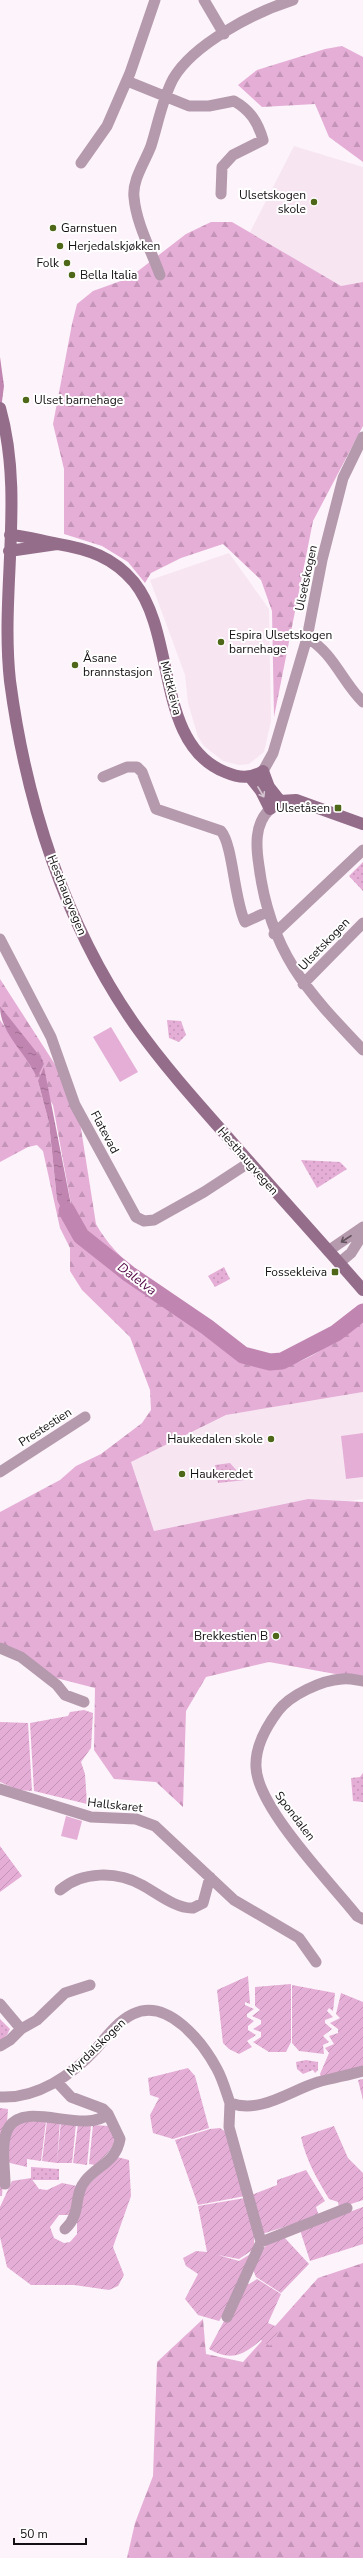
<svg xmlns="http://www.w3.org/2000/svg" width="363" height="2558" font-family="'Nunito Sans',sans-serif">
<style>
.built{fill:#f7e6f2}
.grass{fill:#e5aed7}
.forest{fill:url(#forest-firs);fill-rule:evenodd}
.park{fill:url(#park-dots)}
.garden{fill:url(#garden-furrows)}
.water{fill:url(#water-ripples)}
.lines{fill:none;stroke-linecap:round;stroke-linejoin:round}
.river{stroke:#c185b2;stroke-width:17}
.street{stroke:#b599ad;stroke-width:11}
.secondary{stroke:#946d8a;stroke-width:12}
.oneway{stroke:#d4c5d0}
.oneway2{stroke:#645460}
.poi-dot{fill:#4e6718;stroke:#fff;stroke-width:1.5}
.labels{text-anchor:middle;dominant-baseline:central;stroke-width:4;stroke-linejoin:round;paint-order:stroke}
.poi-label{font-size:12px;fill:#130f12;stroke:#fff;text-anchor:start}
.street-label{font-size:12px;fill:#130f12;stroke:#fff}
.water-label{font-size:13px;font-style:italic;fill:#530947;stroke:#fff}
</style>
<defs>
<pattern id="forest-firs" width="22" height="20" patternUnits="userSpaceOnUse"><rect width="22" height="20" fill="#e5aed7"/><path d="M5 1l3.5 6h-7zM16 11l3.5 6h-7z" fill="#c494b8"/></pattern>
<pattern id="park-dots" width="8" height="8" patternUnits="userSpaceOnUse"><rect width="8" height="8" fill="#e5aed7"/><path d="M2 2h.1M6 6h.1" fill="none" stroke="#c494b8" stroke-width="1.8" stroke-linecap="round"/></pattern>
<pattern id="garden-furrows" width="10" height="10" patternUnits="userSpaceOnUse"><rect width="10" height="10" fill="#e5aed7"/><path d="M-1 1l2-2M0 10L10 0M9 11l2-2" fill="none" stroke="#c494b8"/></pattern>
<pattern id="water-ripples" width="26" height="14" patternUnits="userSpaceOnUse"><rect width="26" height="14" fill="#c185b2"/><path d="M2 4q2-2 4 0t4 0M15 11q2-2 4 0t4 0" fill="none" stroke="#9c6b8f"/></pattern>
</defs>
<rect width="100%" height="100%" fill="#fdf3fa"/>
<!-- built -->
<path class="built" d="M294,146L363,167V301L248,236Z
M229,553L269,609L271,721L264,752L249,764L239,765L223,761L204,746L198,737L188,703L185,675L150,580Z
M363,1392V1499L349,1501L308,1499L154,1531L131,1462L226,1415Z"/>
<!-- grass -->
<path class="grass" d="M111,1027L138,1072L120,1082L93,1037Z
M363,1433V1477L346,1479L341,1436Z
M66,1816L82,1821L77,1840L61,1836Z"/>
<!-- forest -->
<path class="forest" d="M342,46L363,57V162L329,137L315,104L262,107L238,85L257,70L325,49Z
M211,222H232L341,286L363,282V426L313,521L274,717L272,611L261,580L223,544L181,558L151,573L145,583L128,562L102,546L64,534V469L53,424L72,324L77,304L93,291L129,278L186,234Z
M0,979L76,1097L96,1224C115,1259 151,1281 181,1305C199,1321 216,1340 235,1354C246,1361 262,1368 275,1367C314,1364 331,1338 363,1323V1392L226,1415L131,1462L154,1531L308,1499L363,1502V1679L269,1662L206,1677L186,1711L183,1807L156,1782L114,1779L94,1750L95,1688L56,1678L0,1646V1512L60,1480L76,1466L101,1454L142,1423L151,1410L150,1390L130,1337L82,1290L70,1271V1248L60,1228L43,1151L37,1145L28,1147L0,1162V1020L33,1068L37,1077L44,1064L0,1006ZM38,1081L53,1105L73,1215L81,1229L57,1200L49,1123Z
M363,2263V2558H127L135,2523L153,2476L157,2362L203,2319L206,2354L243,2362L318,2278Z"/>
<!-- park -->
<path class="park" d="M363,862V891L349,876Z
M167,1020L181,1021L186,1035L179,1042L169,1038Z
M301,1160L340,1162L347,1169L317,1188Z
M224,1267L230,1279L215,1287L208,1276Z
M230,1463L245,1480L218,1483L215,1465Z
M363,1773V1802L353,1801L351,1778L360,1777Z
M0,2019L10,2029L7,2035L0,2041Z
M306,2060L318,2062V2070L315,2073L313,2070L303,2074L297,2069L296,2062Z
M31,2167L59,2169V2180H31Z"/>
<!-- garden -->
<path class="garden" d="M84,1710L93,1713L91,1748L81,1762L85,1774L87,1804L34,1791L30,1723L68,1716L70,1712Z
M0,1722L28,1723L32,1791L18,1790L0,1782Z
M0,1846L22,1876L0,1892Z
M248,1976L250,2004L245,2002V2005L254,2009L247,2014V2017L254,2021L248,2026V2030L256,2035L247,2041L252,2047L239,2054L229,2049L223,2043L217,1990Z
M291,1984V2042L286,2052H269L253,2042L261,2037V2032L253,2029L261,2024V2020L252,2016L260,2010L255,2006V1987Z
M292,1985L335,1993L333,2011L329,2008L327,2011L333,2017L325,2020V2023L332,2029L323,2036L329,2042L323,2045L324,2054L299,2051L292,2043Z
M341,1993L363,2002V2067L321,2077L320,2074L329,2053L325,2048L334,2044L329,2036L338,2033V2029L330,2023L340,2018L336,2014Z
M188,2068L195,2076L209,2128L173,2139L153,2133L150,2115L159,2098L150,2095L148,2078Z
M363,2079V2100L358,2080Z
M0,2108L8,2109L2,2196H0Z
M46,2121L41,2161L27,2159V2167L10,2163L7,2160V2135L20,2122Z
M47,2121H60L57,2163L42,2161Z
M61,2121L76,2124L72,2163H57Z
M78,2124L91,2125L87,2165L73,2163Z
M93,2125L110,2126C121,2144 108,2153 95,2165L89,2164Z
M334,2126L348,2158L363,2173V2200L339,2208L338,2202L329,2199C317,2179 306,2160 301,2137Z
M220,2128L226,2132L245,2196L198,2205L175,2140L210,2129Z
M117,2157L129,2160L131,2196L113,2247L124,2275L118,2286L109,2290L74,2285H31L7,2267L0,2237V2207L12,2181L31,2178L39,2189L47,2190L62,2183L77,2186L70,2215H59L50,2227L54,2238L64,2243L70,2242L77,2234V2222L84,2189Z
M306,2170L325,2201L316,2207L319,2216L262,2234L249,2196L277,2185V2180Z
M245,2198L254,2231V2253L251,2251L239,2259L218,2255L239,2261L252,2253L226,2311L219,2321L198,2315L185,2299L198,2274L186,2266L183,2258L196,2251L207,2252L198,2206Z
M363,2207V2244L310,2261L300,2230Z
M283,2236L309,2264L281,2293L256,2277L252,2267L269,2241Z
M257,2279L281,2294L268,2323L280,2328L270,2346L261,2340C243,2356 230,2361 209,2349L245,2282L249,2284Z"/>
<!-- water -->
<path class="water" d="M0,357L4,386L0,417Z
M0,1006L42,1059L44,1064L37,1078C26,1052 0,1034 0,1006Z
M44,1067L73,1215L81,1229L73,1231L57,1200L49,1123L38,1081Z"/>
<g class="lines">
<!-- river -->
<path class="river" d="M67,1211L81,1236L129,1274L207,1327L243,1355L270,1362L282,1361L336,1333L363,1312"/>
<!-- street -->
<path class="street" d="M204,0L224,34
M127,81L189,106H209L234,101C250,110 258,122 263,140L233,155L222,167L221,194
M81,163L107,126L130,73L155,0
M160,275C151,250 136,223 134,197C132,180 145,162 151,146C158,124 162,100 173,79C193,44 255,12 293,0
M307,638C333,652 343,683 363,702
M263,771L273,753L307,638L322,560L343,478L363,437
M103,777L127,767H137L142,772L156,809L221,831C233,845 234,899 245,922L267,912
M270,809C254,824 256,847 259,866C270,952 306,990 363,1050
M274,934L363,850
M0,939L51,1037L75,1105L136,1217L144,1221L154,1220L204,1192L250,1162
M303,984L363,923
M328,1251L363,1227
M339,1263L351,1253L363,1234
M0,1472L85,1417
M0,1648L21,1657L57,1685L65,1695L84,1702
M363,1681C356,1680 349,1678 342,1679C322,1680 290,1695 278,1711C266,1727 255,1747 256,1767C257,1807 330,1882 357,1916L363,1919
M0,1789L91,1817L136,1819L155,1826L234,1900L299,1938L316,1962
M60,1890C82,1871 117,1871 142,1885C157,1893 176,1909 193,1908L203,1903L210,1877
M0,2004L21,2029L10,2040L0,2046
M21,2029L37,2020L65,1993L90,1985
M57,2082L71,2097L103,2109L108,2114L120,2139C116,2162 98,2165 85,2181C73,2195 82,2214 65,2229
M0,2097C37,2099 72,2075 96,2049C106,2037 118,2021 133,2014C168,1997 203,2043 217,2069C223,2080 226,2092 230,2103C261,2114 289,2091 318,2082C333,2078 348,2075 363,2071
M5,2184C5,2168 0,2141 9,2127C26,2100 84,2135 108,2114
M261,2242L347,2208
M227,2317L261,2242L229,2127L230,2103"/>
<!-- secondary -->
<path class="secondary" d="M0,408C25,496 0,591 10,681C26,802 65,925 135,1025C162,1063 193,1098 224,1133C270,1186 317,1237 363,1290
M10,535C27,536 41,541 58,544C88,549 113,557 134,582C177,635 155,744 225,772C239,778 250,779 263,771L269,787L280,801
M9,551L57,544
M250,777L261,791L270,809L280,801L296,800L363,824"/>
</g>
<!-- one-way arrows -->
<defs><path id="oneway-shaft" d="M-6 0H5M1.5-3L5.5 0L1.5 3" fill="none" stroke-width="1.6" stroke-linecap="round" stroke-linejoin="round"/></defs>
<use class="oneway" href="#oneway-shaft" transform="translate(261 792) rotate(59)"/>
<use class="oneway2" href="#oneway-shaft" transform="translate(346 1239) rotate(147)"/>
<!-- markers -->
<g class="poi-dot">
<circle cx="314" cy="202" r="4"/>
<circle cx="53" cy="228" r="4"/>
<circle cx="60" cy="246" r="4"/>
<circle cx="67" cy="263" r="4"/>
<circle cx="72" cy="275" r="4"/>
<circle cx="26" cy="400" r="4"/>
<circle cx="221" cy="642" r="4"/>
<circle cx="75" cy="665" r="4"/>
<rect x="334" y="804" width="8" height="8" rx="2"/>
<rect x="331" y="1268" width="8" height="8" rx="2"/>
<circle cx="271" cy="1439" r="4"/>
<circle cx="182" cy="1474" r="4"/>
<circle cx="276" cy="1636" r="4"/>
</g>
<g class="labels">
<!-- poi labels -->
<g class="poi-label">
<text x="306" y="195" text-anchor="end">Ulsetskogen<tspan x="306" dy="14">skole</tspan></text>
<text x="61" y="228">Garnstuen</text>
<text x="68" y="246">Herjedalskjøkken</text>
<text x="59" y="263" text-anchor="end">Folk</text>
<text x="80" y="275">Bella Italia</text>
<text x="34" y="400">Ulset barnehage</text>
<text x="229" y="635">Espira Ulsetskogen<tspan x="229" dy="14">barnehage</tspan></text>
<text x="83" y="658">Åsane<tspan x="83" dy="14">brannstasjon</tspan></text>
<text x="330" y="808" text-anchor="end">Ulsetåsen</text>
<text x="327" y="1272" text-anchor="end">Fossekleiva</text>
<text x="263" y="1439" text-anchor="end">Haukedalen skole</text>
<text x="190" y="1474">Haukeredet</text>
<text x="268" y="1636" text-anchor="end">Brekkestien B</text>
</g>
<!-- street labels -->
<g class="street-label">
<text transform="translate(306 578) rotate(-78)">Ulsetskogen</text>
<text transform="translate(171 688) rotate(76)">Midtkleiva</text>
<text transform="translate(67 895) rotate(68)">Hesthaugvegen</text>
<text transform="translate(324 944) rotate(-46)">Ulsetskogen</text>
<text transform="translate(105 1132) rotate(62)">Flatevad</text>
<text transform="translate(248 1161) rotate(49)">Hesthaugvegen</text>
<text transform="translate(45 1427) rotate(-33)">Prestestien</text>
<text transform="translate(115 1805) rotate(6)">Hallskaret</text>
<text transform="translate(295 1816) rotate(53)">Spondalen</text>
<text transform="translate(96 2047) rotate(-44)">Myrdalskogen</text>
</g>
<!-- water labels -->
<g class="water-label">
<text transform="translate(137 1279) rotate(37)">Dalelva</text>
</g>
</g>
<!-- scale -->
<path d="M14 2538v6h72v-6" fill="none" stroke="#130f12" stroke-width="2"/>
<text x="20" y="2538" font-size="12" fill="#130f12" stroke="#ffffff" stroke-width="3" paint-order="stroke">50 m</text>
</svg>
